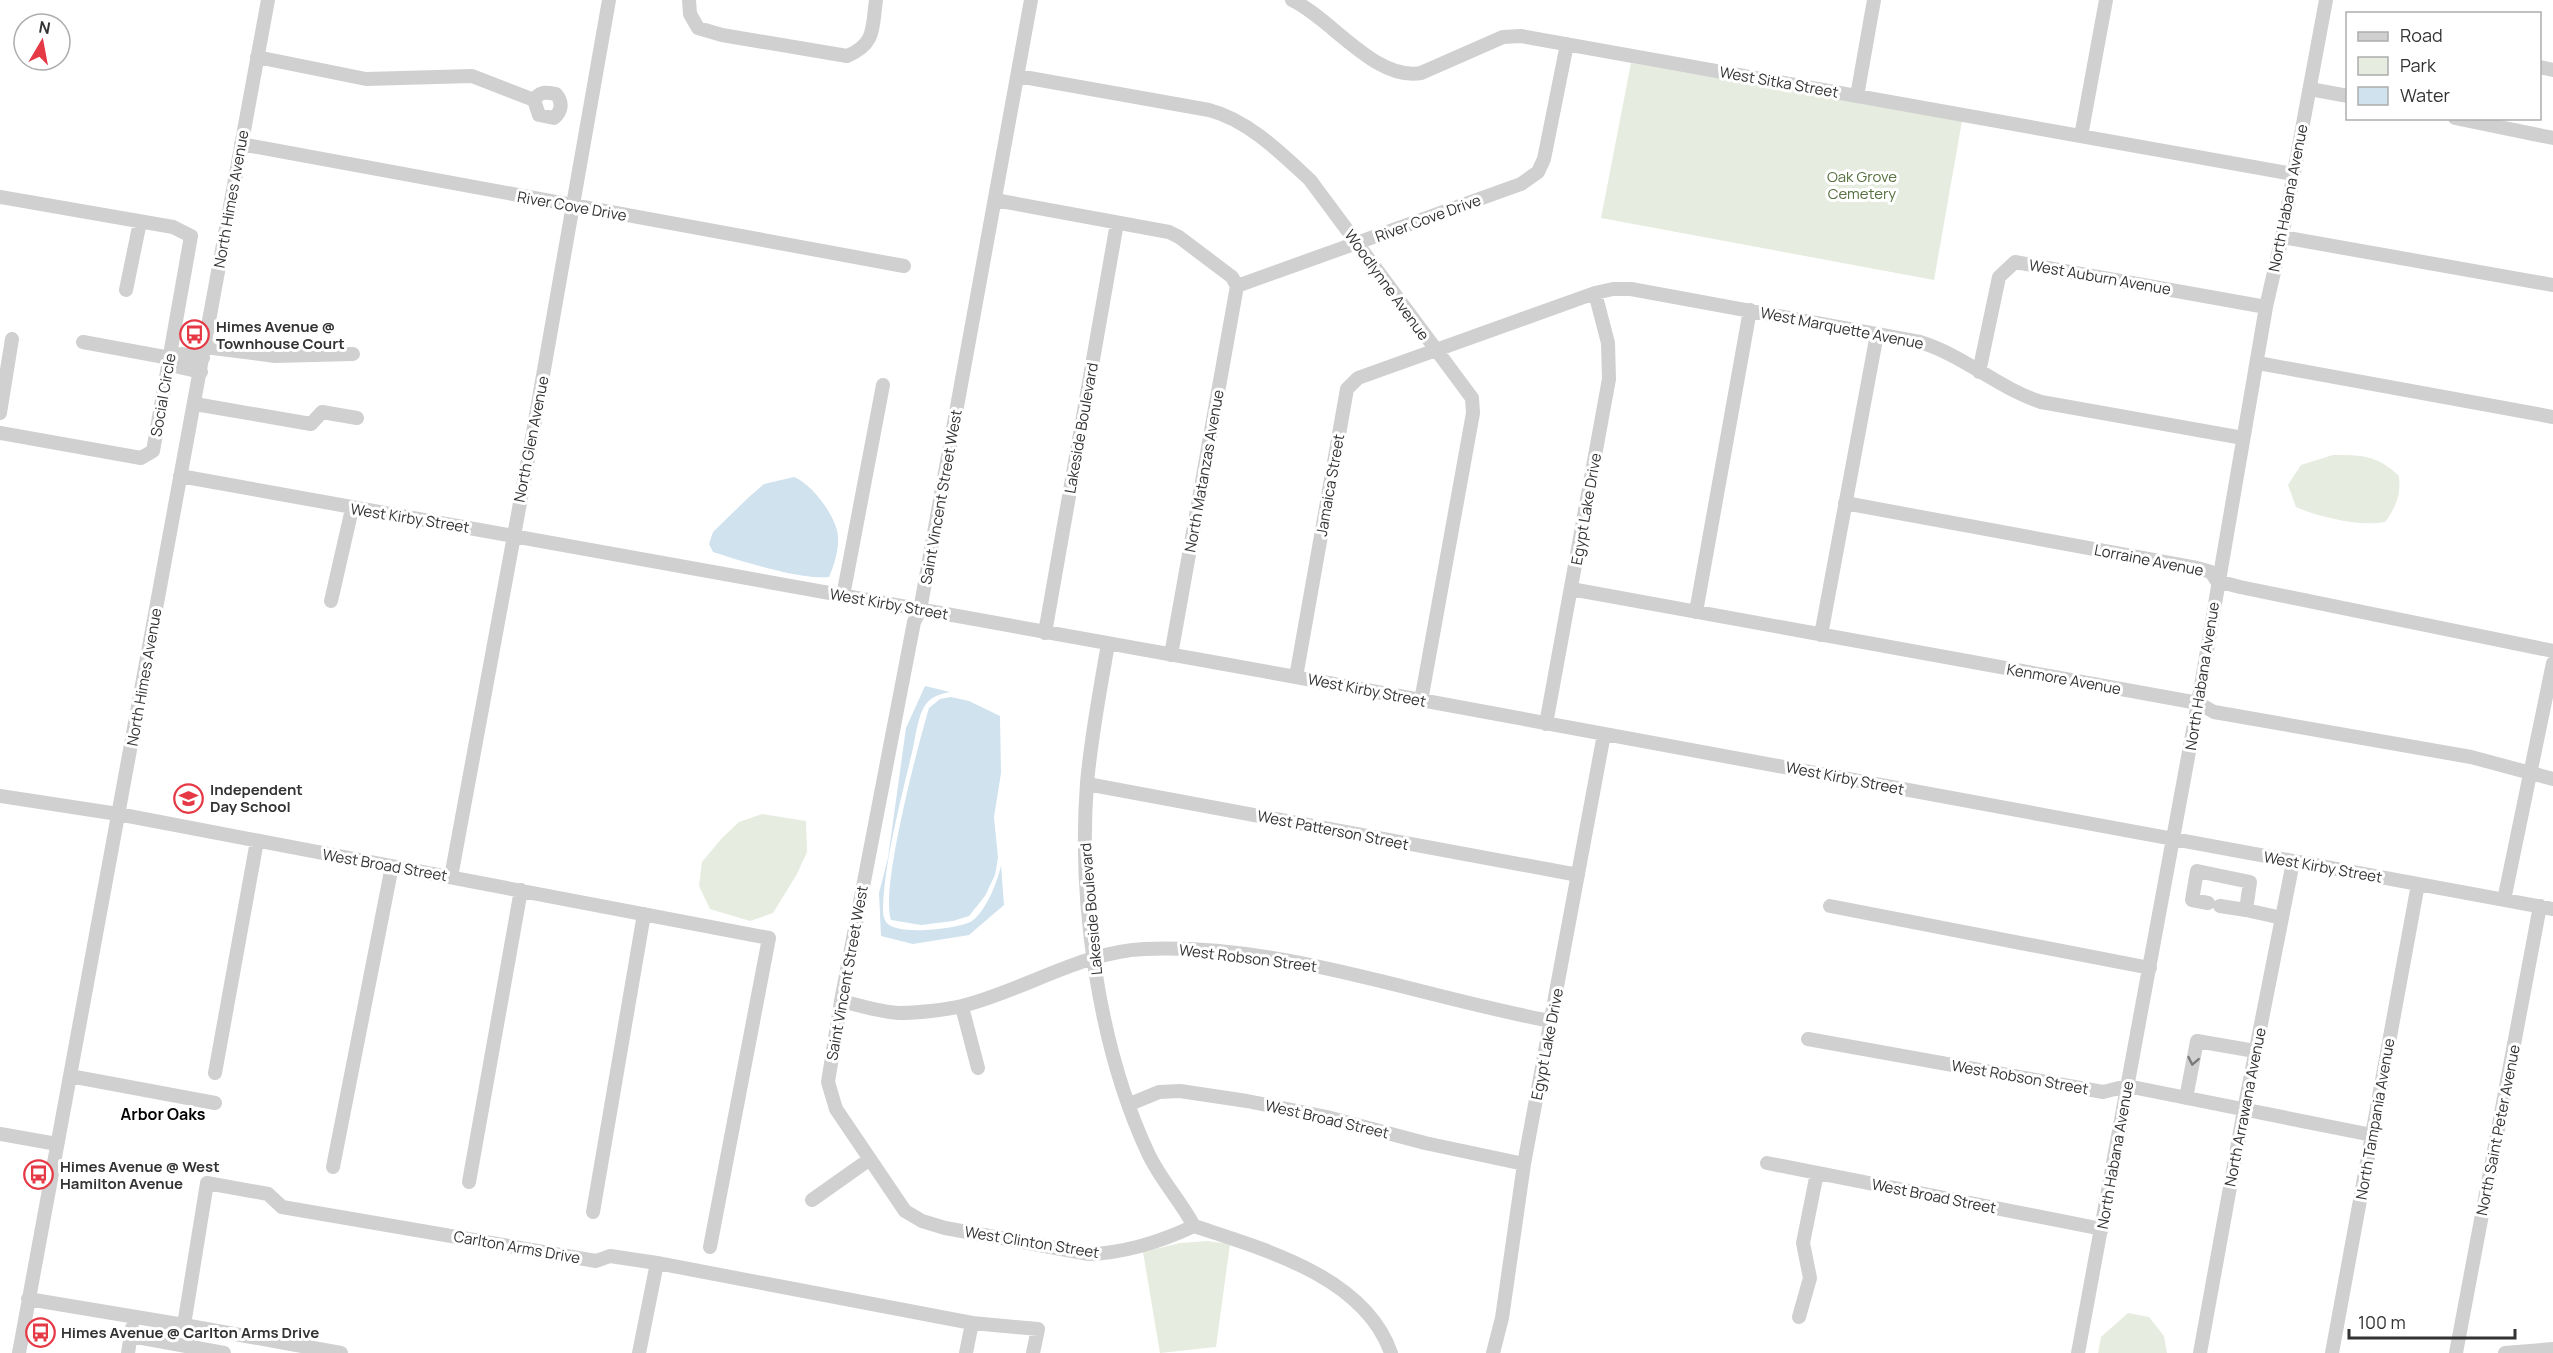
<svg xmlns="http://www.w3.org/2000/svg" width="2553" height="1353" font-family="Manrope,sans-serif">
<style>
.green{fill:#e6ecdf}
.water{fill:#cfe2ee}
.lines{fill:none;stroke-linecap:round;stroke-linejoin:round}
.minor{stroke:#d0d0d0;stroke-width:14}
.oneway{stroke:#7a7a7a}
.labels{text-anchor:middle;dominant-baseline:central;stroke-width:6;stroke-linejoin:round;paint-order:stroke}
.street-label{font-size:15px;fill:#333;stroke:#fff}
.park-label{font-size:15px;fill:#56703f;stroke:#fff}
.poi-label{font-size:15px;font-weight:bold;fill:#333;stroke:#fff;text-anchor:start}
.neighbourhood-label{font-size:16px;font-weight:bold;fill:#000;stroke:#fff}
</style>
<rect width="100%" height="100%" fill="#fff"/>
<!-- green -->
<path class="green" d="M1631,63L1962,121L1934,280L1601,218Z
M2333,455C2362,455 2377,455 2399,476C2401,495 2396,507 2385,522C2359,527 2319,517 2296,507L2288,485L2301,465Z
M762,814L806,821L807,852L797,874L773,913L750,921L710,909L699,886L702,862L722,838L739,822Z
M1207,1241L1230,1244L1216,1347L1160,1353L1143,1252L1180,1243Z
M2128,1313L2149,1317L2164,1336L2167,1353H2098L2101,1337Z"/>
<!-- water -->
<path class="water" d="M794,477C812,484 836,516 838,536C839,549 834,566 829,577C801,580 741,561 713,552L709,544L713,532L749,497L764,484Z
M925,686L950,692C941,694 932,696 926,704C918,714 916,735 913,748C902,796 884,861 883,910C883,914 884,920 887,923C897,936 959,929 972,921C986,911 998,881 1001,865L1004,905L969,935L913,944L881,936L879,893L888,858L906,728Z
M951,697L969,701L1000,716L1001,773L994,817L998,858L995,875L985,896L969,916L953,921L921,925L891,920C880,889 918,745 929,708L940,699Z"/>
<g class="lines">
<!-- minor -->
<path class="minor" d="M689,0L690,14L698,28L722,35L847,56C876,44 872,28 876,0
M1031,0L920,610L914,622L841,1001L828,1082L836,1109L905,1211L922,1221L945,1228L1089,1254C1125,1253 1162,1241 1194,1226C1263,1249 1364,1276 1391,1353
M1292,0C1332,19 1375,81 1421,73L1503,37L1521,36L2293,174
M257,57L366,79L472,76L534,100C540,91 546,92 556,94C563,102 562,111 554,118L539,115L534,100
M2540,67L2553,70
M1018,76L1209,110C1248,120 1281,153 1310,180L1472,398L1473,413L1421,701
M2310,89L2348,96
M1857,96L1874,0
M2455,118L2553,138
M2081,136L2106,0
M241,144L904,266
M0,197L173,227L191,236L153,451L141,458L0,433
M995,200L1169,232L1179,237L1232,277L1237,286L1521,184L1538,172L1544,159L1567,44
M2282,237L2553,285
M126,290L140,222
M83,342L170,358L181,354L203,358
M205,347L275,356L353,354
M170,358L179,367L201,372
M2258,363L2553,417
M1979,372L1999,277L2015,262L2266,307
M195,404L311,424L322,412L357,418
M0,413L12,339
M180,476L1296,677L2553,909
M1845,503L2197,568L2211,572L2217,581L2240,587L2553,651
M1571,589L2198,703L2214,712L2471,757L2553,779
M843,596L883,385
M331,601L352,509
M1696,612L1750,310
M1045,633L1117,223
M1821,635L1877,334
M1108,644C1100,690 1091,737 1087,783C1078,900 1098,1046 1148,1153C1160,1179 1180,1200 1194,1226
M1171,655L1237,286
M1296,677L1347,389L1358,378L1595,293L1613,289H1631L1920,342C1963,355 1998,388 2041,402L2243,438
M1546,724L1609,379L1608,343L1595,293
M1087,784L1578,875
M0,796L118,814L769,938L710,1247
M451,877L532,438L609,0
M2504,900L2553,663
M2208,903L2192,900L2197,871L2250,882L2246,910L2282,918
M1830,906L2150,968
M2220,906L2246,910
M841,1001C859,1005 880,1012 899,1013C916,1013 946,1010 962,1006C1023,991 1080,952 1144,949C1283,943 1416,996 1551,1021
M962,1007L978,1068
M1808,1039L2103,1092L2127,1086L2372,1135
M215,1073L257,841
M70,1076L215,1103
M2186,1098L2197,1041L2255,1051
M1130,1104L1159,1092L1180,1091L1247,1101L1327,1117L1425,1143L1524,1164
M0,1134L57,1144
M1767,1163L2102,1229
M333,1167L392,866
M469,1182L521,890
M812,1200L870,1159
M593,1212L644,914
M28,1299L184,1325L207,1183L268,1194L282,1207L596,1261L610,1256L657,1263L972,1323L1038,1329L1033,1353
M1799,1317L1810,1278L1803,1243L1817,1173
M184,1325L341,1353
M131,1336L224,1353
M19,1353L268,0
M128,1353L132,1328
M639,1353L657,1263
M966,1353L972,1323
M1493,1353L1502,1318L1524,1164L1604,734
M2078,1353L2198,703L2266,307L2282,237L2326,0
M2200,1353L2244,1110L2293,862
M2332,1353L2418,884
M2456,1353L2540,906
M2505,1353L2553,1349"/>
</g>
<!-- one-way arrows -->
<defs><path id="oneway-chevron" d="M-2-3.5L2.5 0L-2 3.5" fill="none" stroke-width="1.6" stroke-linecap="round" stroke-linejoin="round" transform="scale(1.5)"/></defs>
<use class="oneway" href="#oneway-chevron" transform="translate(2193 1061) rotate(101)"/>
<!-- icons -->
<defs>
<symbol id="bus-ring" viewBox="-11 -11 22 22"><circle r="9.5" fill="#fff" stroke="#e63946" stroke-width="1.5"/><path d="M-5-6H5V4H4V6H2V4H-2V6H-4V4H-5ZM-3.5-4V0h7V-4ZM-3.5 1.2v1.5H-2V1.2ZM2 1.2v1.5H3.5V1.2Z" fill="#e63946"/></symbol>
<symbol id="school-ring" viewBox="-11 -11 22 22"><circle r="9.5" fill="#fff" stroke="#e63946" stroke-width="1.5"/><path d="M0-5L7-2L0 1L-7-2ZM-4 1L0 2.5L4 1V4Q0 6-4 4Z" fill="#e63946"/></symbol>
</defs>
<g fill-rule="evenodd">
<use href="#bus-ring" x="178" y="318" width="33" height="33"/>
<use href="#school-ring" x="172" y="782" width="33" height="33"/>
<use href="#bus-ring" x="22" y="1158" width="33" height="33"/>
<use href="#bus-ring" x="24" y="1316" width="33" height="33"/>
</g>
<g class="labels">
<!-- street labels -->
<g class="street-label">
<text transform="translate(1779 82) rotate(10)">West Sitka Street</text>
<text transform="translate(2288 198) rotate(-79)">North Habana Avenue</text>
<text transform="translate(231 199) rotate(-80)">North Himes Avenue</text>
<text transform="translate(572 206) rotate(10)">River Cove Drive</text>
<text transform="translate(1428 218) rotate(-20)">River Cove Drive</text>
<text transform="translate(2100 277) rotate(10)">West Auburn Avenue</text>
<text transform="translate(1387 285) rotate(54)">Woodlynne Avenue</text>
<text transform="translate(1842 328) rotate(11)">West Marquette Avenue</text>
<text transform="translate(163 395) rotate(-80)">Social Circle</text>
<text transform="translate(1081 428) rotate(-80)">Lakeside Boulevard</text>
<text transform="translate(531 439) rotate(-79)">North Glen Avenue</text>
<text transform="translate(1204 471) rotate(-80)">North Matanzas Avenue</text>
<text transform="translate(1330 485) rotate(-80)">Jamaica Street</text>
<text transform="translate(941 497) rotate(-80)">Saint Vincent Street West</text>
<text transform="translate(1586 509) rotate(-80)">Egypt Lake Drive</text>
<text transform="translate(410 518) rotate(9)">West Kirby Street</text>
<text transform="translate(2149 560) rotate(11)">Lorraine Avenue</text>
<text transform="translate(889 604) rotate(10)">West Kirby Street</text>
<text transform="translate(2202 676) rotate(-81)">North Habana Avenue</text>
<text transform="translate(144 677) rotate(-80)">North Himes Avenue</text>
<text transform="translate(2064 679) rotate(10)">Kenmore Avenue</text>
<text transform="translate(1367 690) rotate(11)">West Kirby Street</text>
<text transform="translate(1845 778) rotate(11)">West Kirby Street</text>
<text transform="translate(1333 830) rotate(11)">West Patterson Street</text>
<text transform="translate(385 865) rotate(10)">West Broad Street</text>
<text transform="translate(2323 867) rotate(10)">West Kirby Street</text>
<text transform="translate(1091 909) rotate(-95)">Lakeside Boulevard</text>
<text transform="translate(1248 958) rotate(7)">West Robson Street</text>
<text transform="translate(847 973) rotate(-80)">Saint Vincent Street West</text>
<text transform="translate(1547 1044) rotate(-79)">Egypt Lake Drive</text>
<text transform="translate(2020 1077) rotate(10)">West Robson Street</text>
<text transform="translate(2245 1107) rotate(-79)">North Arrawana Avenue</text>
<text transform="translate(1327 1119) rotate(13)">West Broad Street</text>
<text transform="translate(2375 1119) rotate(-80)">North Tampania Avenue</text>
<text transform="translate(2498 1130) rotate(-79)">North Saint Peter Avenue</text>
<text transform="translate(2115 1155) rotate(-80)">North Habana Avenue</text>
<text transform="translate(1934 1196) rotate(11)">West Broad Street</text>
<text transform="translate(1032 1242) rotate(9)">West Clinton Street</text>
<text transform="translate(517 1247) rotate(10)">Carlton Arms Drive</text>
</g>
<!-- park labels -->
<g class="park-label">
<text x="1862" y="176">Oak Grove<tspan x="1862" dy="17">Cemetery</tspan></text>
</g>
<!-- poi labels -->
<g class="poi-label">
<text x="216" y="326">Himes Avenue @<tspan x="216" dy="17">Townhouse Court</tspan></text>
<text x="210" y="789">Independent<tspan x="210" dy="17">Day School</tspan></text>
<text x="60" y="1166">Himes Avenue @ West<tspan x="60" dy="17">Hamilton Avenue</tspan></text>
<text x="61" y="1332">Himes Avenue @ Carlton Arms Drive</text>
</g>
<!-- neighbourhood labels -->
<g class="neighbourhood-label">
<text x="163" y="1114">Arbor Oaks</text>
</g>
</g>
<!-- legend -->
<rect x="2346" y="12" width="195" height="108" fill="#ffffff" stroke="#adadad" stroke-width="1.5"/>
<rect x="2358" y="32" width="30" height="9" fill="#d0d0d0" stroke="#adadad" stroke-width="1.5"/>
<text x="2400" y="42" font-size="18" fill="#333333">Road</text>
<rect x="2358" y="57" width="30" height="18" fill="#e6ecdf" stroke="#adadad" stroke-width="1.5"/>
<text x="2400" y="72" font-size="18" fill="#333333">Park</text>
<rect x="2358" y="87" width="30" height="18" fill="#cfe2ee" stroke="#adadad" stroke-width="1.5"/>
<text x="2400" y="102" font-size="18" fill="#333333">Water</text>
<!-- north arrow -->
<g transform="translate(42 42) rotate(10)"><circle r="28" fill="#ffffff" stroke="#adadad" stroke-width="1.5"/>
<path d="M0-4.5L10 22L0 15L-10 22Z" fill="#e63946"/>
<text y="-9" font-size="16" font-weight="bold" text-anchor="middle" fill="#333333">N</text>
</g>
<!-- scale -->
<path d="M2349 1329v9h166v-9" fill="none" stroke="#333333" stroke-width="3"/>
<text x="2358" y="1329" font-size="18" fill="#333333" stroke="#ffffff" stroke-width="4.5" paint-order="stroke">100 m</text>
</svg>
